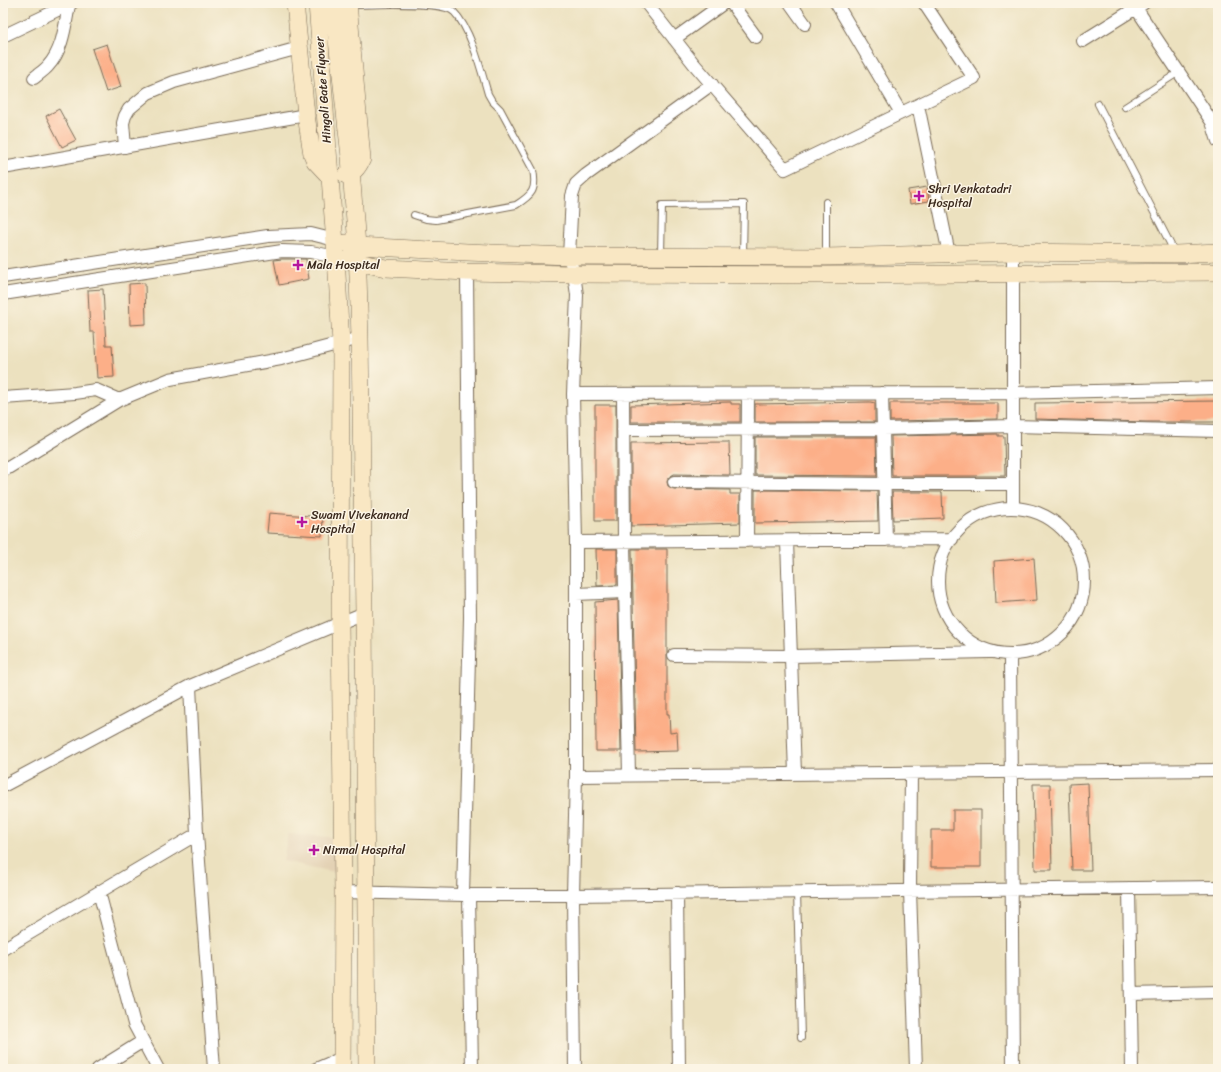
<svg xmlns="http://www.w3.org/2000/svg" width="1221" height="1072" font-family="Sriracha,sans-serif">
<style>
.built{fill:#e3d1b4}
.building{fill:#fcaf88}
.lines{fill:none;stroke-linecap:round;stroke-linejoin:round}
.lane-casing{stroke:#796a56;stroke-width:8}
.street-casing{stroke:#796a56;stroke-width:14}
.secondary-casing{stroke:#796a56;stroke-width:18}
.lane{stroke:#fff;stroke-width:6}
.street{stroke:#fff;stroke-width:12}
.secondary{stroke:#f9e7c3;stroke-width:17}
.poi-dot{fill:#b5179e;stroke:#fcf5e5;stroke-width:1.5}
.labels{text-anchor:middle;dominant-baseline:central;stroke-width:3;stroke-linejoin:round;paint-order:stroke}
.street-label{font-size:12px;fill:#3b2a1e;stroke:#fcf5e5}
.poi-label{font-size:12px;fill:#3b2a1e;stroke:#fcf5e5;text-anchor:start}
</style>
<rect width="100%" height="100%" fill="#fcf5e5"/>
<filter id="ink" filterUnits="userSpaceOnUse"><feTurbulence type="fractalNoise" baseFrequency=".025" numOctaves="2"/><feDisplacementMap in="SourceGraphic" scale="8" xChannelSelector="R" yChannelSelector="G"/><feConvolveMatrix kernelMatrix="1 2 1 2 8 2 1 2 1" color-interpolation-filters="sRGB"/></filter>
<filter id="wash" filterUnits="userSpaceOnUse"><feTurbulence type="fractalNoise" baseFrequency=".012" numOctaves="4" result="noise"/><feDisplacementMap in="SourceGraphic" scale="16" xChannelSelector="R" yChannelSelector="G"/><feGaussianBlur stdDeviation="0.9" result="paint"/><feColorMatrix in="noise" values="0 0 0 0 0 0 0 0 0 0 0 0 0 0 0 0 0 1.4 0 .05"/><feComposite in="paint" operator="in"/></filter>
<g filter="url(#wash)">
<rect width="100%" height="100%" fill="#ece1bf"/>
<!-- built -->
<path class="built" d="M288,834L342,838L343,874L283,861Z"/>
<g id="blocks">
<!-- building -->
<path class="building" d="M107,44L121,87L106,92L92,49Z
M59,109L76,140L62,147L46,116Z
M927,187L929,201L910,204L908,190Z
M282,259H306L309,279L279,285L274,260Z
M145,283L146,324L130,325L129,284Z
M103,289L106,345H112L114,377L97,378L94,332H90L88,290Z
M1218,401V422H1146L1035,419V403Z
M731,402V404H740V422H631V405H632Z
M870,402L875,403V422H755V404Z
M890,403H998V419L890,421Z
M595,405H616V521H595Z
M998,434V436H1004L1005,476H892L891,436Z
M755,437H876L877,476L755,475Z
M729,442L730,475L674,474L668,478L667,482L668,486L674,489L730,490V494H740V523L631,526V443Z
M755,490L877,491L878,521L755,523Z
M892,492H942L943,518L893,520Z
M269,513L323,517L322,536L267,533Z
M596,549H617V585L597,586Z
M632,549H667V714H669L670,733L677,732L678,751L636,752Z
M1034,558L1037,600L996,603L994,561Z
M618,600L621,751H596L595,602Z
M1088,783L1091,870H1072L1069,784Z
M1033,784H1050L1052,870H1035Z
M953,810H981V867H931V830H953Z"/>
</g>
</g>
<g filter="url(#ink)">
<use href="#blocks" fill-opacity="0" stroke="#796a56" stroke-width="1"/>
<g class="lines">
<defs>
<path id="lane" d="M350,5C369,5 441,0 454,12C471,29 481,70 488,94L492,101L500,109L533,170C537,190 532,195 516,205L436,220L426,219L414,215
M1098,104L1174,251
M1125,107L1179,72
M661,255L662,205L744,204L743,256
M826,255V202
M797,892L801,1038"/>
<path id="street" d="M646,3L694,64L785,169L974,78L924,3
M731,3L756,37
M790,3L805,24
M836,3L901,113
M1136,8L1212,122L1218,141
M3,36L72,3
M674,39L724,3
M1083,41L1144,3
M34,78C38,74 44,71 48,66C63,50 65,25 69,5
M918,105L949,254
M125,147L123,123L125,116L129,109L148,93L174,82L299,48
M3,168L306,115
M3,277L268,236L311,234L335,240
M3,294L282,251L311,252L336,257
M882,393L886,540
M573,394L1012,393L1218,388
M623,394L624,542L629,775
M3,398L75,393L96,390L119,400
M623,430L883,429L1013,426L1218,431
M3,471L119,400L170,379L281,359L360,338
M674,482L884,484H1013
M1013,508V252
M938 581a73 73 0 1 1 146 0a73 73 0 1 1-146 0Z
M747,541L748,394
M787,541L795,774
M576,542L952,539
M576,594L625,592
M674,655L791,656L989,652
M1010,655L1013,1069
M911,773L910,890L916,1069
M576,776L1218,770
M3,786L190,686
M1129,888L1132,1069
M99,892L134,1024L143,1041L158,1069
M343,892L463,895H573L1218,887
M677,893L679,1069
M463,895L470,618L467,272
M469,895L472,1069
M3,949L197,834
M1131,994L1218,992
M98,1069L143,1041
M214,1069L197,834L190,686L364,613
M316,1069L342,1058
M575,1069L573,895L576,776V542L573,394L577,295L574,274L569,256L572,196L576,184L586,175L712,84"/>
<path id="secondary" d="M295,3L306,115L312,154L315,161L330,177
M317,3L336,257L341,343L340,623L343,892L342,1069
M333,3L350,157L357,246L360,338L364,613L367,1069
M346,175C354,173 359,166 362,159L348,3
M346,243L357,246L467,252L569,256L826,257L1013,252L1176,254L1218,252
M347,260L386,268L467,272L574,274L826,275L1218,272"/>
</defs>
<!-- lane casing -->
<use href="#lane" class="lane-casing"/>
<!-- street casing -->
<use href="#street" class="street-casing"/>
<!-- secondary casing -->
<use href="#secondary" class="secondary-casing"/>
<!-- lane -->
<use href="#lane" class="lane"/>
<!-- street -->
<use href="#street" class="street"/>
<!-- secondary -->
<use href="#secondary" class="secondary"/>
</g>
</g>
<!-- markers -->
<g class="poi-dot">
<path d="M917 190h4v4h4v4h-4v4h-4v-4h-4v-4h4z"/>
<path d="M296 259h4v4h4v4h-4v4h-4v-4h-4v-4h4z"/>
<path d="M300 516h4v4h4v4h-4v4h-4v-4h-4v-4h4z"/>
<path d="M312 844h4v4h4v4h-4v4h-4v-4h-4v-4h4z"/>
</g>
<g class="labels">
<!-- street labels -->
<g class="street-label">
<text transform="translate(323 90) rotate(-94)">Hingoli Gate Flyover</text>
</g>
<!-- poi labels -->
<g class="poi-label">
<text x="928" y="189">Shri Venkatadri<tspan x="928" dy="14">Hospital</tspan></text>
<text x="307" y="265">Mala Hospital</text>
<text x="311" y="515">Swami Vivekanand<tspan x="311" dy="14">Hospital</tspan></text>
<text x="323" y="850">Nirmal Hospital</text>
</g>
</g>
<!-- margin -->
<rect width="1221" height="1072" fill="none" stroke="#fcf5e5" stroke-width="16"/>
</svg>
